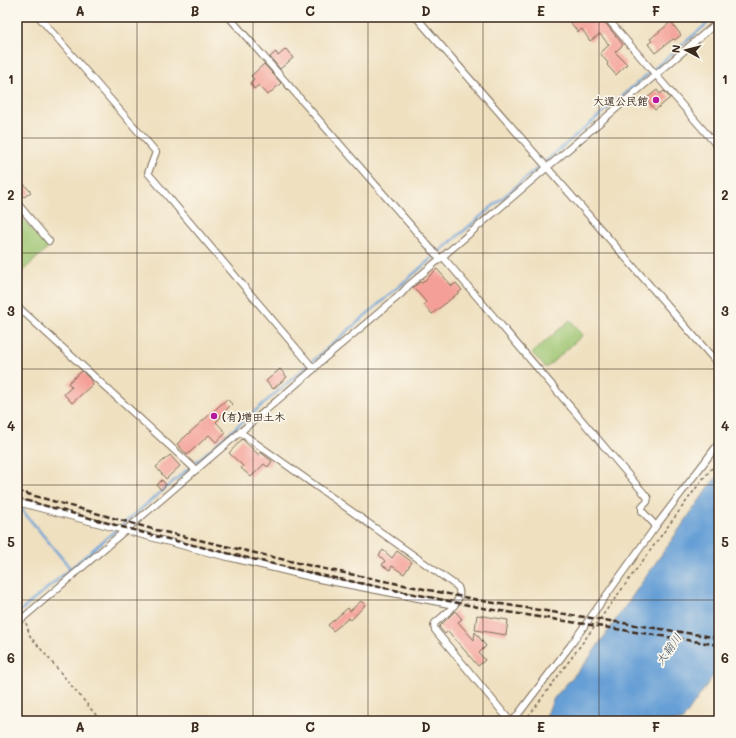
<svg xmlns="http://www.w3.org/2000/svg" width="736" height="738" font-family="Mali,'Klee One',sans-serif">
<style>
.green{fill:#9dc46f;stroke:#6c7746}
.water{fill:#669fd5;stroke:#50647a}
.lines{fill:none;stroke-linecap:round;stroke-linejoin:round}
.stream{stroke:#669fd5;stroke-width:2.5}
.building{fill:#f4a098}
.street-casing{stroke:#7a6a57;stroke-width:8}
.path{stroke:#7a6a57;stroke-width:1.5;stroke-dasharray:3 3;stroke-linecap:butt}
.street{stroke:#fff;stroke-width:6}
.rail{stroke:#3b2a1e;stroke-width:2.5;stroke-dasharray:6 3;stroke-linecap:butt}
.grid{fill:none;stroke:#3b2a1e;stroke-width:1;stroke-opacity:0.55}
.poi-dot{fill:#b5179e;stroke:#fbf7ec;stroke-width:1.5}
.labels{text-anchor:middle;dominant-baseline:central;stroke-width:3.5;stroke-linejoin:round;paint-order:stroke}
.poi-label{font-size:11px;font-weight:bold;fill:#3b2a1e;stroke:#fbf7ec;text-anchor:end}
.water-label{font-size:12px;font-style:italic;fill:#4c5967;stroke:#fbf7ec}
.neatline{fill:none;stroke:#3b2a1e;stroke-width:1.5}
.grid-label{font-size:13px;text-anchor:middle;font-weight:bold;fill:#3b2a1e}
</style>
<rect width="100%" height="100%" fill="#fbf7ec"/>
<filter id="ink" filterUnits="userSpaceOnUse"><feTurbulence type="fractalNoise" baseFrequency=".025" numOctaves="2"/><feDisplacementMap in="SourceGraphic" scale="8" xChannelSelector="R" yChannelSelector="G"/><feConvolveMatrix kernelMatrix="1 2 1 2 8 2 1 2 1" color-interpolation-filters="sRGB"/></filter>
<filter id="wash" filterUnits="userSpaceOnUse"><feTurbulence type="fractalNoise" baseFrequency=".012" numOctaves="4" result="noise"/><feDisplacementMap in="SourceGraphic" scale="16" xChannelSelector="R" yChannelSelector="G"/><feGaussianBlur stdDeviation="0.9" result="paint"/><feColorMatrix in="noise" values="0 0 0 0 0 0 0 0 0 0 0 0 0 0 0 0 0 1.4 0 .05"/><feComposite in="paint" operator="in"/></filter>
<g filter="url(#wash)">
<rect width="100%" height="100%" fill="#efe0c0"/>
<!-- green -->
<path class="green" d="M17,212L48,248L17,276Z
M570,320L583,335L546,368L532,353Z"/>
<!-- water -->
<path class="water" d="M719,475V667L682,721H544L554,698L587,661L713,481Z"/>
<g class="lines">
<!-- stream -->
<path class="stream" d="M17,504L71,569
M17,614L188,469L433,257L715,17"/>
</g>
<g id="blocks">
<!-- building -->
<path class="building" d="M576,17H602L603,20L623,45L615,52L627,64L616,75L607,65L608,63L600,53L609,45L600,34L590,41L582,29L578,32L570,22Z
M671,22L681,35L675,40L673,39L655,53L648,44L652,41L650,39Z
M286,49L293,58L280,69L270,57L276,52L278,56Z
M264,64L281,83L268,95L259,85L254,89L250,83L254,79L251,76Z
M657,90L660,94L664,91L670,98L655,110L646,99Z
M22,182L31,192L24,197L17,189V186Z
M437,269L452,286L456,283L462,290L432,314L424,305L426,302L413,287L420,282L422,283Z
M280,369L287,377L273,389L266,381Z
M82,371L91,380H90L93,384L72,403L64,394L72,387L68,383Z
M227,399L232,404L220,416L221,417L216,422L226,433L216,442L209,435L187,455L177,444Z
M242,439L259,455L260,452L272,461L268,467L264,464L251,477L241,468L243,466L229,453Z
M170,455L180,466L166,479L156,467Z
M162,480L166,485L161,490L157,485Z
M383,550L392,558L397,551L412,562L404,574L392,566L390,570L382,565L385,561L379,555Z
M361,601L365,605L351,620L349,618L333,631L328,625L348,608L350,611Z
M455,611L462,619L458,622L474,640L475,632L486,646L479,653L485,660L478,666L448,631L445,634L439,627Z
M477,615L508,620L506,635L475,630Z"/>
</g>
</g>
<g filter="url(#ink)">
<use href="#blocks" fill-opacity="0" stroke="#7a6a57" stroke-width="1"/>
<g class="lines">
<defs>
<path id="street" d="M39,17L156,152L148,173L314,369
M229,17L440,259
M416,17L719,365
M606,17L719,148
M17,203L49,241
M443,257L648,498L647,502L642,507V511L656,526
M17,306L196,470
M240,432L458,587C465,601 445,614 435,623L434,626L435,630L510,721
M17,502L211,553L319,579L454,605
M17,623L314,369L320,362L401,294L408,286L719,21
M513,721L570,646L656,526L719,443"/>
</defs>
<!-- street casing -->
<use href="#street" class="street-casing"/>
<!-- path -->
<path class="path" d="M26,623L30,636L101,721
M525,721L702,480L719,460"/>
<!-- street -->
<use href="#street" class="street"/>
<!-- rail -->
<path class="rail" d="M17,491L156,530L320,568L488,602L719,638
M17,498L155,536L320,575L488,609L719,645"/>
</g>
</g>
<!-- grid -->
<path class="grid" d="M137,17V721M253,17V721M368,17V721M483,17V721M599,17V721M17,138H719M17,253H719M17,369H719M17,485H719M17,600H719"/>
<!-- markers -->
<g class="poi-dot">
<circle cx="656" cy="100" r="4"/>
<circle cx="214" cy="416" r="4"/>
</g>
<g class="labels">
<!-- poi labels -->
<g class="poi-label">
<text x="648" y="100">大還公民館</text>
<text x="222" y="416" text-anchor="start">(有)増田土木</text>
</g>
<!-- water labels -->
<g class="water-label">
<text transform="translate(668 649) rotate(-55)">大鞘川</text>
</g>
</g>
<!-- margin -->
<rect width="736" height="738" fill="none" stroke="#fbf7ec" stroke-width="44"/>
<!-- north arrow -->
<g transform="translate(686 50) rotate(277)" stroke="#fbf7ec" stroke-width="3" paint-order="stroke">
<path d="M0-3L7 15L0 10L-7 15Z" fill="#3b2a1e"/>
<text y="-6" font-size="11" font-weight="bold" text-anchor="middle" fill="#3b2a1e">N</text>
</g>
<rect x="22" y="22" width="692" height="694" class="neatline"/>
<g class="grid-label">
<text x="80" y="16">A</text>
<text x="195" y="16">B</text>
<text x="310" y="16">C</text>
<text x="426" y="16">D</text>
<text x="541" y="16">E</text>
<text x="656" y="16">F</text>
<text x="11" y="84">1</text>
<text x="725" y="84">1</text>
<text x="11" y="200">2</text>
<text x="725" y="200">2</text>
<text x="11" y="316">3</text>
<text x="725" y="316">3</text>
<text x="11" y="431">4</text>
<text x="725" y="431">4</text>
<text x="11" y="547">5</text>
<text x="725" y="547">5</text>
<text x="11" y="663">6</text>
<text x="725" y="663">6</text>
<text x="80" y="732">A</text>
<text x="195" y="732">B</text>
<text x="310" y="732">C</text>
<text x="426" y="732">D</text>
<text x="541" y="732">E</text>
<text x="656" y="732">F</text>
</g>
</svg>
